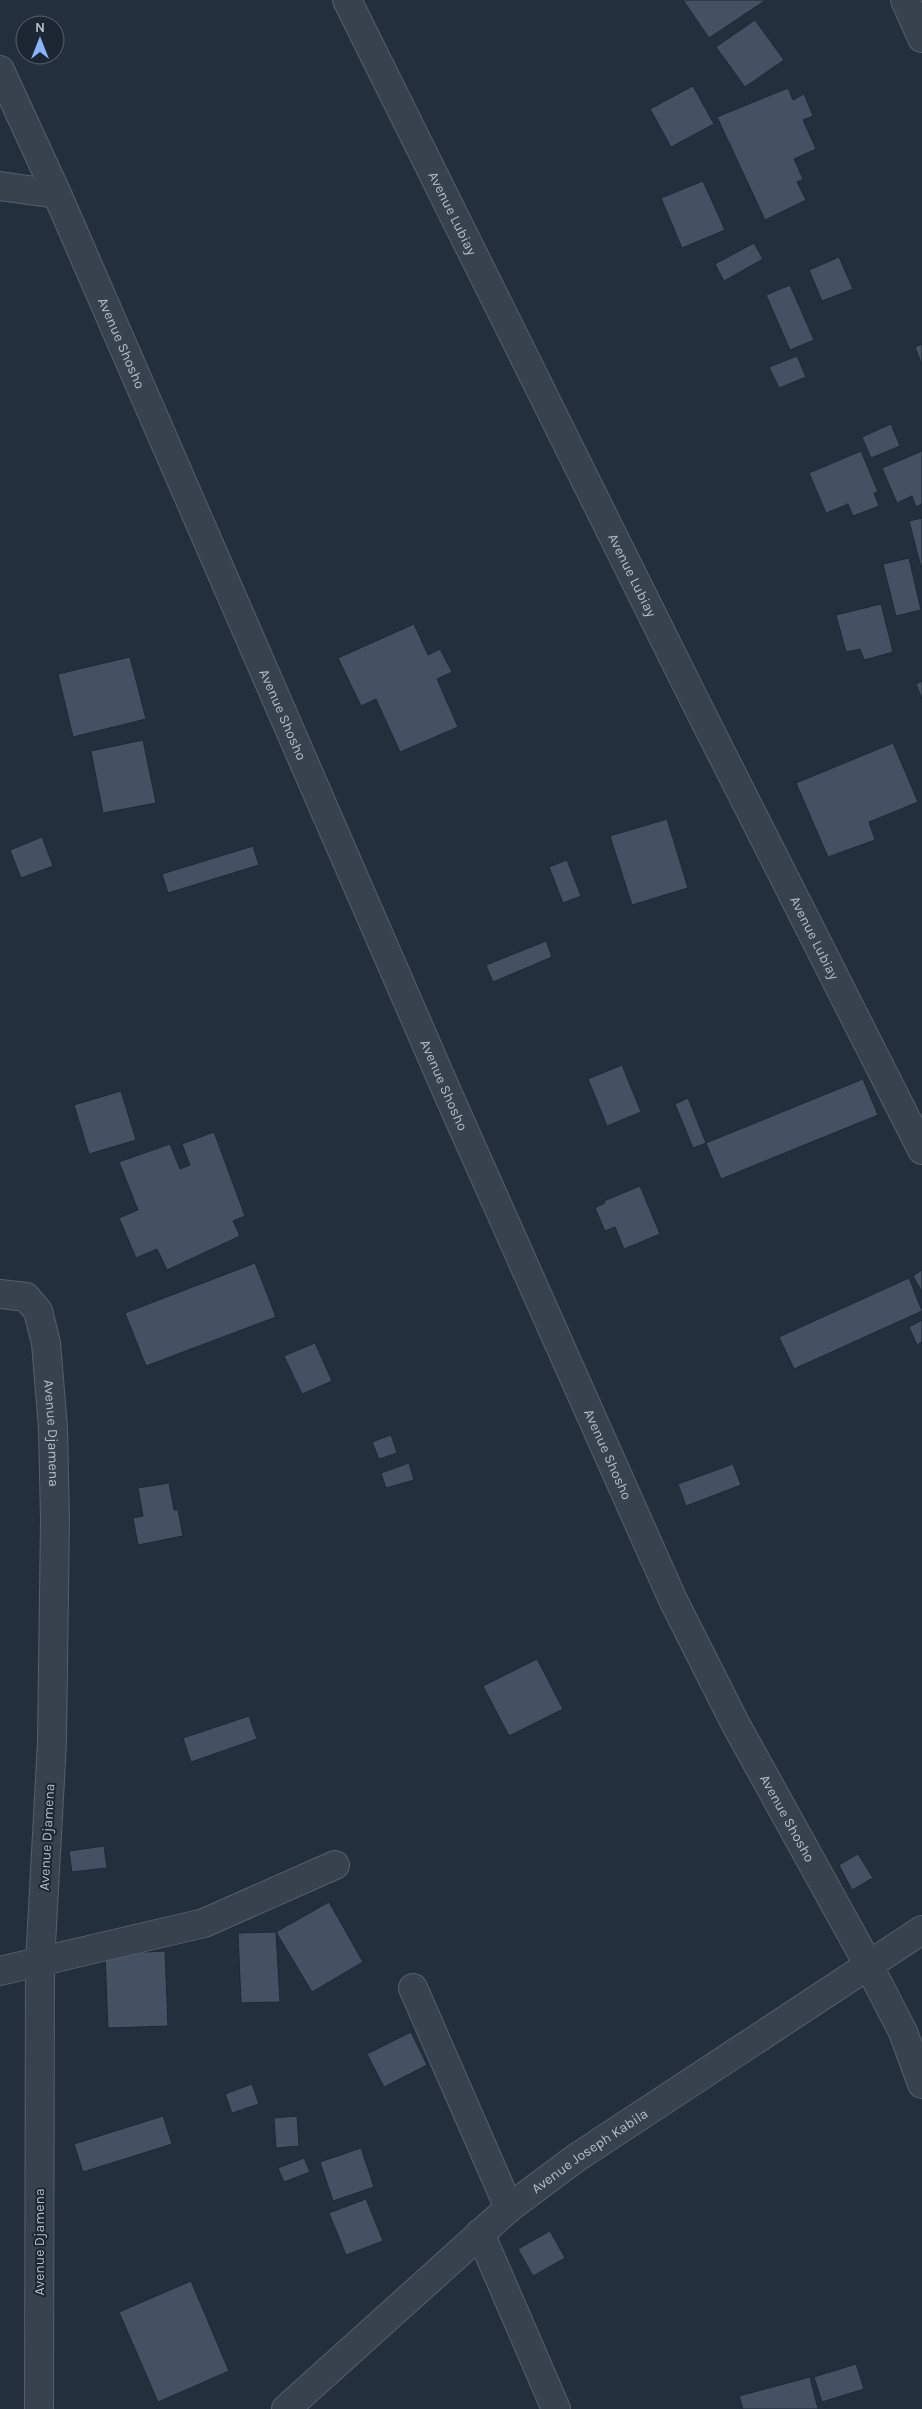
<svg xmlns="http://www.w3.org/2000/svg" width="922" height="2409" font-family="Karla,sans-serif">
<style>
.building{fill:#455162;stroke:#1f2835}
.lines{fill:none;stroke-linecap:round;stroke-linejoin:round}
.minor-casing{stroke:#565f6c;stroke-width:30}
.minor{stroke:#38414e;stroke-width:28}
.labels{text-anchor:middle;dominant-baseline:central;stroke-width:4;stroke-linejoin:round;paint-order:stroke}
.street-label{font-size:14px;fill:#b4bcc9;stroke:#1d2633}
</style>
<rect width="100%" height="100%" fill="#242f3e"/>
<!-- building -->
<path class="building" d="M683,0H766L709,38Z
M755,20L784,60L745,87L716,47Z
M693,86L714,124L671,147L650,109Z
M788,88L793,100L804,94L813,116L803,120L816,149L794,159L803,179L797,182L806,200L765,220L717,117Z
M703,181L725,230L682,248L661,198Z
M754,243L763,259L724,281L715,264Z
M839,257L853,289L822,301L809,270Z
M790,285L814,340L790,350L766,295Z
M922,344V365L915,347Z
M797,356L806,377L779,388L769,367Z
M891,424L900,446L871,458L862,437Z
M861,451L878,492L874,493L879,506L853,516L848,504L826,513L809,473Z
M922,451V504L916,507L912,496L897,503L882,468Z
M922,518V566L921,567L909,521Z
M909,558L921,610L896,616L883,564Z
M881,604L893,652L864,660L860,649L846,652L836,615Z
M414,624L428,655L440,649L452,672L437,679L458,727L400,752L376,699L361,706L338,658Z
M130,657L146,719L73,737L58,674Z
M922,681V699L916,684Z
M143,740L156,803L103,813L91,751Z
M893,743L918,802L869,822L875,840L828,857L796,783Z
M667,819L688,888L632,905L610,836Z
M42,837L53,866L21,878L10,850Z
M253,846L259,865L168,893L162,874Z
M567,860L581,896L563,903L549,867Z
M546,941L552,957L493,982L486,965Z
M622,1065L641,1112L607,1126L588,1079Z
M863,1079L878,1115L721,1179L706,1143Z
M121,1091L136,1140L89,1154L74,1105Z
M688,1098L706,1143L693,1148L675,1104Z
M214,1132L245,1216L233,1221L240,1236L167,1270L157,1249L136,1258L119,1218L138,1210L119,1162L170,1144L180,1169L190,1165L182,1144Z
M640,1186L660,1234L624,1249L615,1227L605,1231L595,1208L605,1203L604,1201Z
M255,1263L276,1317L146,1366L125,1313Z
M922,1270V1292L913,1276Z
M909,1278L922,1311L794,1369L779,1337Z
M922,1320V1342L917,1345L909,1327Z
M315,1343L332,1381L302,1394L284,1356Z
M391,1435L397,1453L379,1459L372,1442Z
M409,1463L414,1480L386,1488L381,1473Z
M733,1464L741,1485L686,1506L678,1484Z
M169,1483L174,1510H178L183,1536L138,1545L133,1518L143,1516L138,1488Z
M537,1659L563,1709L509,1736L483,1686Z
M249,1716L257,1739L191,1762L183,1738Z
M104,1846L107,1868L72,1872L69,1851Z
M858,1854L873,1878L852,1890L839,1865Z
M329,1902L363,1962L312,1992L276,1932Z
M276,1932L280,2002L241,2003L238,1933Z
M165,1951L168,2026L108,2028L105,1954Z
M411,2032L427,2065L384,2087L367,2054Z
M252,2084L259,2104L232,2113L225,2094Z
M163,2116L172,2144L83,2172L74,2144Z
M297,2116L299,2146L276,2148L274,2118Z
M361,2148L374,2187L333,2201L320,2162Z
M304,2158L310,2172L284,2182L278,2168Z
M366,2199L383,2241L346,2255L329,2213Z
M550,2231L565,2258L533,2276L518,2249Z
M191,2281L229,2371L158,2402L119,2312Z
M856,2364L864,2389L822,2402L814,2377Z
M810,2377L818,2409H743L739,2396Z"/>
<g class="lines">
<defs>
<g id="minor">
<path id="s1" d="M347,0L696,703L922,1150"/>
<path d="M905,0L922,38"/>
<path id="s2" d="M0,70L57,194L448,1094L673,1600L735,1723L868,1964L903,2032L922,2084"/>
<path d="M0,186L57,194"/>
<path id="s3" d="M0,1294L26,1297L38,1311L46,1343L53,1428L55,1520L52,1742L40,1963L39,2409"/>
<path d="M0,1971L204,1923L335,1865"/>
<path d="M413,1988L509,2208"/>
<path d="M480,2233L556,2409"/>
<path id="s4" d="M286,2409L509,2208L576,2158L922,1930"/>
</g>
</defs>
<!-- minor casing -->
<use href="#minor" class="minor-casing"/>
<!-- minor -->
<use href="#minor" class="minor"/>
</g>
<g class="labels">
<!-- street labels -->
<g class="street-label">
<text stroke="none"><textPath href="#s1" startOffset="238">Avenue Lubiay</textPath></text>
<text stroke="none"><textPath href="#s2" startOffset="299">Avenue Shosho</textPath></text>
<text stroke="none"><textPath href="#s1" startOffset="642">Avenue Lubiay</textPath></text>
<text stroke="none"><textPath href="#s2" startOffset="704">Avenue Shosho</textPath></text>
<text stroke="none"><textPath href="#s1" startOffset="1048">Avenue Lubiay</textPath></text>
<text stroke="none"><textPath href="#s2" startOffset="1108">Avenue Shosho</textPath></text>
<text stroke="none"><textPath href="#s3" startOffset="168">Avenue Djamena</textPath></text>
<text stroke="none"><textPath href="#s2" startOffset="1512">Avenue Shosho</textPath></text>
<text stroke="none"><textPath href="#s2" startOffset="1918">Avenue Shosho</textPath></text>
<text transform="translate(47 1837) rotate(-87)">Avenue Djamena</text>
<text stroke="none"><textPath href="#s4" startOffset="399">Avenue Joseph Kabila</textPath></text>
<text transform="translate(39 2242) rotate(-90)">Avenue Djamena</text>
</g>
</g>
<!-- north arrow -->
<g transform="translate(40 40)"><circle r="24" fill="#1d2633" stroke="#59626f"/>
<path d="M0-4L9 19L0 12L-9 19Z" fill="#8ab4f8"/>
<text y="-8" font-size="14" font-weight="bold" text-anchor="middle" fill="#b4bcc9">N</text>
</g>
</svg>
